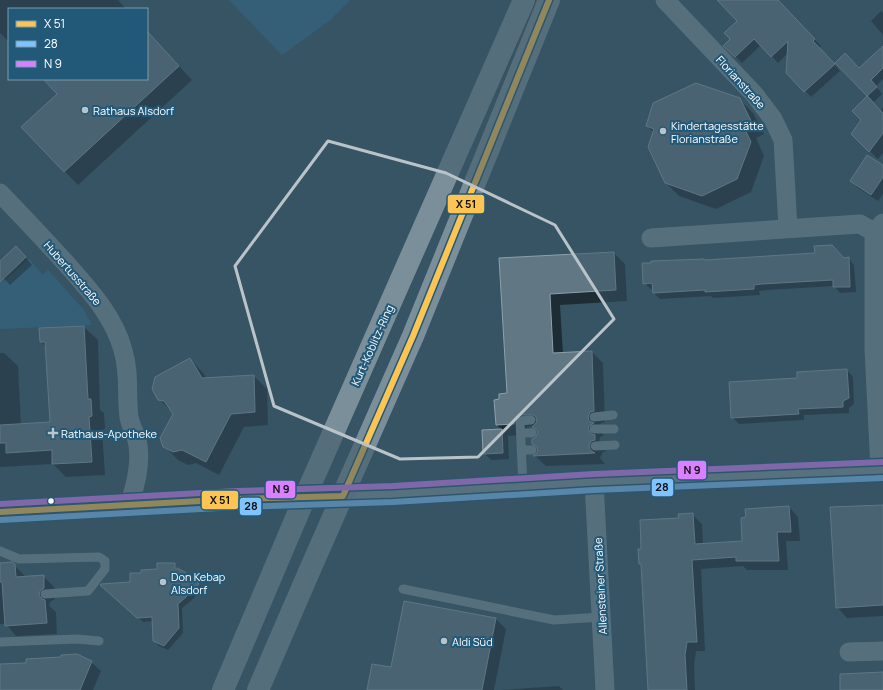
<svg xmlns="http://www.w3.org/2000/svg" width="883" height="690" font-family="Manrope,sans-serif">
<style>
.green{fill:#346e8e}
.shadow{fill:#0007;fill-rule:evenodd}
.building{fill:#617783;stroke:#8ea0ab}
.lines{fill:none;stroke-linecap:round;stroke-linejoin:round}
.service{stroke:#7b909b;stroke-width:9}
.minor{stroke:#7b909b;stroke-width:19}
.secondary{stroke:#8295a0;stroke-width:22}
.primary{stroke:#7a8f9a;stroke-width:22}
.bus-1-casing{stroke:#235978;stroke-width:9}
.bus-2-casing{stroke:#235978;stroke-width:9}
.bus-3-casing{stroke:#235978;stroke-width:9}
.bus-1{stroke:#fcc553;stroke-width:6}
.bus-2{stroke:#80c4ff;stroke-width:6}
.bus-3{stroke:#d880ff;stroke-width:6}
.marked{fill:none;stroke:#b9c3c9;stroke-width:3;stroke-linejoin:round}
.poi-dot{fill:#b9c3c9;stroke:#235978;stroke-width:1.5}
.bus-dot{fill:#fff;stroke:#235978;stroke-width:1.5}
.labels{text-anchor:middle;dominant-baseline:central;stroke-width:4;stroke-linejoin:round;paint-order:stroke}
.street-label{font-size:11px;fill:#fff;stroke:#235978}
.poi-label{font-size:11px;fill:#fff;stroke:#235978;text-anchor:start}
.line-badge{stroke:#235978;stroke-width:1.5}
.pale-badge-label{font-size:11px;text-anchor:middle;font-weight:bold;fill:#111}
</style>
<rect width="100%" height="100%" fill="#375464"/>
<!-- green -->
<path class="green" d="M229,0H350L329,21L282,55Z
M29,259L43,275L48,270L84,310L92,325L0,329V279L3,282Z"/>
<!-- shadow -->
<path class="shadow" d="M0,0H118L126,9H9V42L0,33Z
M719,0H768L780,4L821,46L819,48L840,71L811,97L787,72L788,53L778,63L761,45L742,63L725,46L731,39L738,21Z
M881,11L883,13V35L871,21Z
M147,31L192,80L78,185L22,127L58,94L44,79H147Z
M837,63L860,69L883,65V79L876,86L882,94L874,102Z
M739,99L753,113L764,134L756,138L764,156L751,192L716,209L679,196L665,182L654,133L647,126Z
M883,108V153L878,159L852,134Z
M883,166V194L878,201L858,188L851,181Z
M614,253L625,264L627,301L560,305L563,354L592,352L603,363L605,422L601,423L599,429L604,435L600,437L599,441L606,447V451L603,452L600,458L605,464L546,466L535,456L538,454L539,449L533,444L539,433L532,426L528,427L525,430V435L507,436L508,437L509,459L491,460L484,453L483,431L502,430L497,425L500,400L508,394L500,259ZM592,452V454L545,456L543,454Z
M23,254L32,265L10,285L0,274V262Z
M848,258L854,265L856,292L840,293L834,286L768,290L759,291L760,295L713,298L711,296L660,299L654,293V289H651L644,283L705,261Z
M84,327L98,340L100,410L104,413L105,429L102,430L105,475L66,477L53,464L0,467V353H4L18,366L21,425L51,423L46,347L41,342L40,329Z
M190,359L203,373L207,379L254,376L267,389L268,425L244,427L219,475L196,463L188,465L178,460L164,446L174,414L159,399Z
M847,370L853,377L854,404L849,408V413L804,415V420L739,424L732,417Z
M883,506V616L847,618L837,607Z
M789,507L798,517L800,541H786L788,570H747L743,566L701,569L705,651H696L694,665L695,690H650L643,566L640,564L680,518L692,514L702,524L703,544L743,542Z
M0,564L14,565L25,576V577L43,576L54,587L55,599L50,602L49,606L56,612L57,634L16,636L6,624H0Z
M174,564L179,570L202,589L191,601L182,608L183,633L168,650L159,646L154,641L153,621L143,622L106,589L131,583L142,574L158,570Z
M496,619L506,629L494,690H368L392,668Z
M91,662L101,671L93,690H0V665Z
M559,686L563,690H501Z"/>
<!-- building -->
<path class="building" d="M717,0H778L815,39L813,41L835,64L804,92L786,73L788,41L771,57L754,39L735,57L723,46L730,39L724,33L737,21Z
M147,31L179,66L64,172L21,127L57,94L43,79H147Z
M883,46V68L871,80L877,87L867,96L835,63L845,53L859,68Z
M696,83L740,98L751,121L743,125L751,142L737,179L702,196L665,183L648,147L654,129L646,126L653,103Z
M867,96L883,113V133L869,152L851,134L861,120L852,111Z
M867,155L883,165V177L871,195L850,181Z
M832,245L844,258L849,257L850,287H833V280L761,284L754,285V289L705,292V290L653,293L652,283L643,284L642,263H651V261L704,259L705,260L815,253L814,246Z
M16,246L26,257L0,282V261Z
M614,252L616,290L550,294L553,353L592,351L594,411L590,412L588,417L589,421L594,423L589,426L588,429L591,434L595,435V440L591,441L589,446L590,450L595,453L533,456L537,453L538,450L537,447L532,444V439L535,438L538,433L537,430L532,427L537,422L536,417L534,415H519L515,418L514,424L496,425L494,400L499,399V394L507,393L499,258Z
M84,326L88,399H91L92,416L89,417L92,462L52,464V450L6,453V443H0V425L50,422L45,342H40L39,328Z
M190,358L202,378L254,375L255,412L231,414L206,462L182,450L173,452L163,447L160,438L173,414L164,401L158,400L152,389L155,377Z
M847,369L849,398L843,401V407L798,409L799,414L731,418L729,382L797,378V372Z
M502,429L503,453L483,454L482,430Z
M883,505V605L836,608L830,507Z
M789,506L791,532H777L779,561H736V557L692,560L697,642H687L685,655L687,690H648L641,564H639L638,549H641L640,520L679,518L678,514L693,513L695,544L742,541L741,518L746,517L745,509Z
M12,562L15,564L16,577L44,575V588L40,591L39,595L42,599L45,600L47,623L5,626L2,582H0V563Z
M157,563H175V568H177L185,572L199,584L186,597L178,604L179,628L164,646L153,641L152,617L137,618L100,585L101,584L130,582V573H141V570L157,569Z
M404,601L496,618L482,690H367L372,664L391,667Z
M77,654L92,661L80,690H0V664L26,663V659L61,657V655Z
M883,672V690H840V674Z"/>
<g class="lines">
<!-- service -->
<path class="service" d="M594,417L613,415
M594,429H614
M521,433H532
M595,446L615,445
M521,450H532
M523,486L520,421L531,420
M0,551L19,559L99,557L105,561V569L88,591L45,594
M403,589L554,620L602,617
M0,642L77,639L99,641"/>
<!-- minor -->
<path class="minor" d="M665,0L754,94L773,119L783,140L788,228
M0,193C24,218 48,243 71,269C93,294 114,318 123,350C130,374 126,394 129,417C130,425 135,432 137,440C142,461 136,485 129,505
M651,238L860,224L874,232
M880,470L874,349V232L883,223
M594,482L605,690
M849,652L883,651"/>
<!-- secondary -->
<path class="secondary" d="M0,512L237,499L393,494L594,482L883,470"/>
<!-- primary -->
<path class="primary" d="M223,690L305,497L524,0
M258,690L312,565L413,336L549,0"/>
<defs>
<path id="bus-1" d="M0,512L237,499L343,496L413,336L549,0"/>
<path id="bus-2" d="M0,520L237,507L393,502L594,490L883,478"/>
<path id="bus-3" d="M0,504L237,491L393,486L594,474L883,462"/>
</defs>
<!-- bus-1 casing -->
<use href="#bus-1" class="bus-1-casing"/>
<!-- bus-2 casing -->
<use href="#bus-2" class="bus-2-casing"/>
<!-- bus-3 casing -->
<use href="#bus-3" class="bus-3-casing"/>
<!-- bus-1 -->
<use href="#bus-1" class="bus-1"/>
<!-- bus-2 -->
<use href="#bus-2" class="bus-2"/>
<!-- bus-3 -->
<use href="#bus-3" class="bus-3"/>
</g>
<!-- marked area -->
<path d="M0 0H883V690H0ZM328,141L446,173L555,225L614,319L478,457L400,459L274,406L235,266Z" fill="#375464" fill-opacity=".55" fill-rule="evenodd"/>
<path class="marked" d="M328,141L446,173L555,225L614,319L478,457L400,459L274,406L235,266Z"/>
<!-- markers -->
<g class="poi-dot">
<circle cx="85" cy="110" r="4"/>
<circle cx="663" cy="131" r="4"/>
<path d="M51 427h4v4h4v4h-4v4h-4v-4h-4v-4h4z"/>
<circle cx="163" cy="582" r="4"/>
<circle cx="444" cy="641" r="4"/>
</g>
<circle class="bus-dot" cx="51" cy="501" r="3.5"/>
<g class="labels">
<!-- street labels -->
<g class="street-label">
<text transform="translate(741 82) rotate(48)">Florianstraße</text>
<text transform="translate(73 273) rotate(49)">Hubertusstraße</text>
<text transform="translate(372 345) rotate(-66)">Kurt-Koblitz-Ring</text>
<text transform="translate(600 586) rotate(-93)">Allensteiner Straße</text>
</g>
<!-- poi labels -->
<g class="poi-label">
<text x="93" y="110">Rathaus Alsdorf</text>
<text x="671" y="125">Kindertagesstätte<tspan x="671" dy="13">Florianstraße</tspan></text>
<text x="61" y="433">Rathaus-Apotheke</text>
<text x="171" y="576">Don Kebap<tspan x="171" dy="13">Alsdorf</tspan></text>
<text x="452" y="641">Aldi Süd</text>
</g>
</g>
<g class="line-badge">
<rect x="447" y="194" width="38" height="20" rx="4" fill="#fcc553"/>
<rect x="677" y="460" width="30" height="20" rx="4" fill="#d880ff"/>
<rect x="651" y="478" width="23" height="19" rx="4" fill="#80c4ff"/>
<rect x="265" y="480" width="31" height="19" rx="4" fill="#d880ff"/>
<rect x="201" y="490" width="38" height="20" rx="4" fill="#fcc553"/>
<rect x="239" y="497" width="23" height="19" rx="4" fill="#80c4ff"/>
</g>
<g class="pale-badge-label">
<text x="466" y="208">X 51</text>
<text x="692" y="474">N 9</text>
<text x="662" y="491">28</text>
<text x="281" y="493">N 9</text>
<text x="220" y="504">X 51</text>
<text x="251" y="510">28</text>
</g>
<!-- legend -->
<rect x="8" y="8" width="140" height="72" fill="#235978" stroke="#7b9bae"/>
<rect x="16" y="21" width="20" height="6" fill="#fcc553" stroke="#7b9bae"/>
<text x="44" y="28" font-size="12" fill="#ffffff">X 51</text>
<rect x="16" y="41" width="20" height="6" fill="#80c4ff" stroke="#7b9bae"/>
<text x="44" y="48" font-size="12" fill="#ffffff">28</text>
<rect x="16" y="61" width="20" height="6" fill="#d880ff" stroke="#7b9bae"/>
<text x="44" y="68" font-size="12" fill="#ffffff">N 9</text>
</svg>
